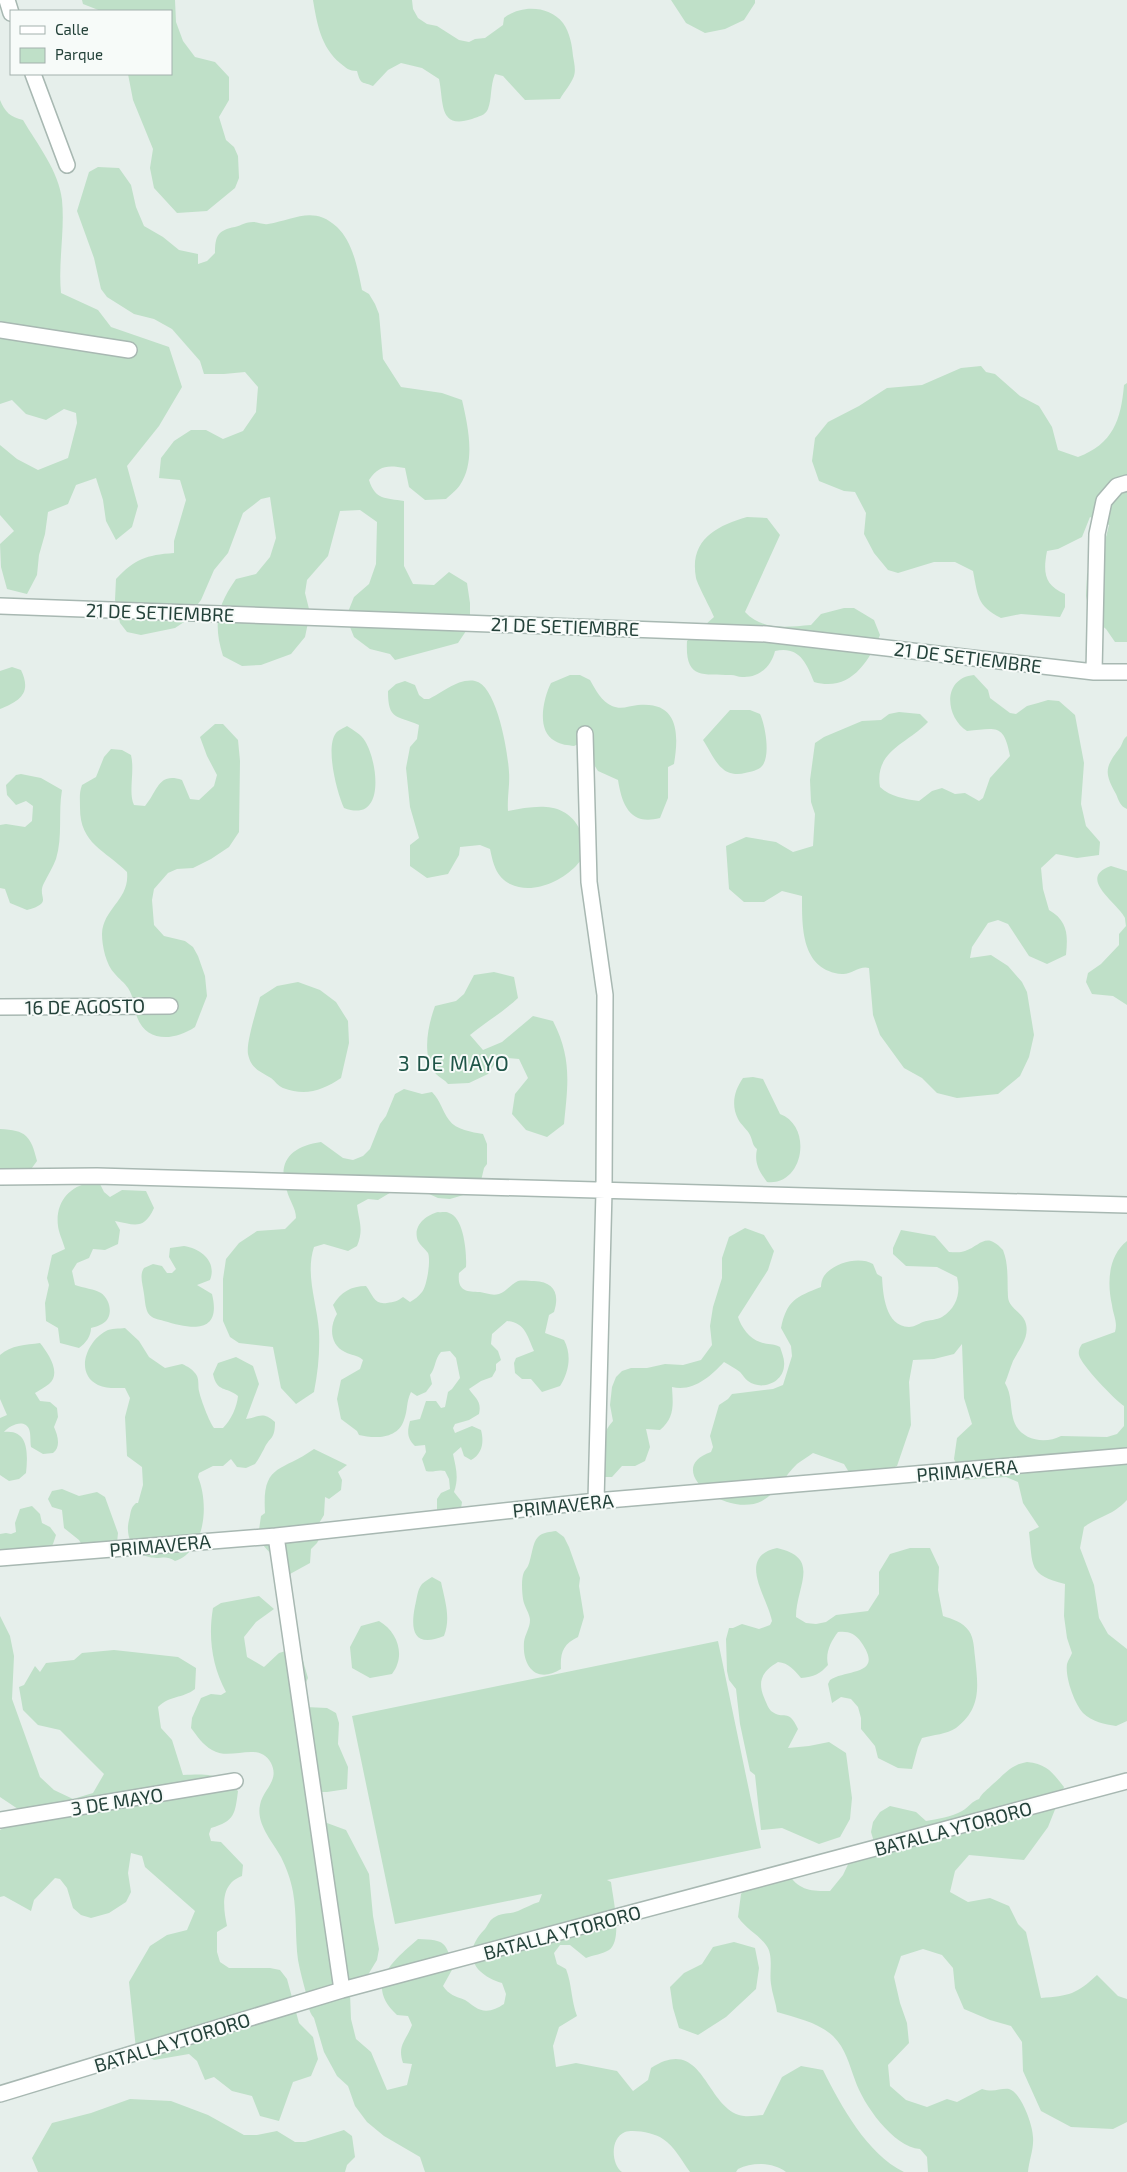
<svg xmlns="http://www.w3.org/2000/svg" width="1127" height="2172" font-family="'Exo 2',sans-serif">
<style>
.green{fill:#bfe0c8}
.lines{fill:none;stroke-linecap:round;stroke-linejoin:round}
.minor-casing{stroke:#a8b8b2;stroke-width:18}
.minor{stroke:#fff;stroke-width:15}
.labels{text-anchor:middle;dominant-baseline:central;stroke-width:4;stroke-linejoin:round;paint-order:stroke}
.street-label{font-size:19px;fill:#24423a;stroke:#f7fbf9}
.quarter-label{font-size:21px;letter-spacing:1px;fill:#1f5548;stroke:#f7fbf9}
</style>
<rect width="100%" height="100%" fill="#e6efeb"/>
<!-- green -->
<path class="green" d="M82,0H175L176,22L183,41L195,57L215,62L229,77V100L219,117L226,140L234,147L238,156L239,178L235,188L207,211L177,213L154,188L150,168L153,149L133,100L128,74H171V11H101L83,4Z
M313,0H412L413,9L418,18L427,24L437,26L459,40L469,42L475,39L485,38L503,25L504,18C520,5 549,5 563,23C570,33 572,45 573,56C574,62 576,70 574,76C571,84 564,92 560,99L525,100L503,76L495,74C490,86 492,99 488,109C485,116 479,116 472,119C438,130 444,102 439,79L422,68L401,63L388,70L373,86C362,81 361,86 357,71C349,71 346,68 340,63C321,47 317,24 313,0Z
M671,0H755V3L744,20L725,29L705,33L686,23Z
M0,100C5,112 10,117 23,120C37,144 59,171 62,200C65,231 58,262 61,293L98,310L111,327L169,347L182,387L159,426L127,466L138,506L132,527L116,540L106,521L103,500L96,478L76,485L68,504L48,512L45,534L39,555L37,575L27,594L7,589L1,567L0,544L14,531L0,515V445L17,459L38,470L68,458L77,423L76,413L64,409L46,420L26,414L12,400L0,404Z
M98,167L119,168L131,185L136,207L144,226L163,237L179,250L198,254V264L207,261L215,253C215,236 218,230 235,227C242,225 246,222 253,222C258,222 263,225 268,224C294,220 313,205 337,227C353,242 358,270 362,290L369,294L375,304L379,314L383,359L401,387L442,393L462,400C468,426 476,461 460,485C457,490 451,494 446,499L425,500L409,487L405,468C388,465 379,465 369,480C375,500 386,498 404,501V566L413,584L434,585L449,572L467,583L470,603V625L458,643L395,660L390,654L370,649L354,637L346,617L354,597L369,584L376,564L377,522L360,510L340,511L328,556L307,580L305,593L310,613L305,637L291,654L261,665L242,666L223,656C213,624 217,606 236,579L256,574L270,557L276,538L270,497L261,499L243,513L228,553L214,570L201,600L184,622L175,628L141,635L127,632L120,623L115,600L116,579C135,559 146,555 174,553V541L186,500L180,480L159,478L161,458L174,441L191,430H206L223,439L243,431L256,412L258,387L245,372L224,374H204L200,361L172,329L154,319L134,314L107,297L101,289L94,258L77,211L89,172Z
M981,366L986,372L995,374L1020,396L1039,406L1052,427L1058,450L1078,457C1113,444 1121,420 1124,385L1127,383V642H1115L1106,629L1090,616L1086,596L1087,574L1101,557L1109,525L1090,517L1082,537L1058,549L1047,551C1043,572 1044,585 1065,594V607L1060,617L1021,614L1001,618C977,606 978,596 973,571L955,562H934L898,573L888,570L874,553L864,534L866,513L855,492L844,491L819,481L812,461L815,438L828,422L859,406L887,388L922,385L961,368Z
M747,517L767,518L780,535L745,612C763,631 787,627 811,625L821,614L844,608H854L874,620L880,635C868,664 849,692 814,682C806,662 799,646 775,651C771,667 759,678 742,677C738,677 735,675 731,675C701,674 685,679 687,641L714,617C710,607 698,586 696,578C689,540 716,526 747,517Z
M12,667L21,670C32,693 20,701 0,709V671Z
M570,675H580L590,680C595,689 602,702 612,706C621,710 629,706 638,705C679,701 679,734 674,764L668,767V798L660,818C630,826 622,805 618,780L598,771L580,743L574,746C568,745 561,745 555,741C536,731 543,699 551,683Z
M974,675L988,690L990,698L1010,713L1016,714L1027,706L1038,703L1048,700L1059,701L1075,715L1084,763L1081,804L1086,826L1100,842L1099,855L1077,858L1056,854L1041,868L1043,889L1049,910C1068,921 1068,935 1066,955L1047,964L1029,956L1008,924L998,920L988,923L972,947L970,958L991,955L1008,966L1022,982L1027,992L1034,1035L1029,1057L1020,1076L998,1094L957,1098L937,1093L922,1078L904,1068L880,1035L873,1015L869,968C860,965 851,975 842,974C801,970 802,927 802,896L782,891L764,902H744L729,889L726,846L746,837L776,842L793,852L813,846L815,814L811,802L810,780L815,743L824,737L862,721L881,720L889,714L899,712L920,714L928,722C907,744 874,751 880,787C891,797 905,799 919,801L932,791L942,788L955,794L965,793L979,801L983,798L990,778L1010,756C1004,724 997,728 967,731C945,717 942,678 974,675Z
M405,681L415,685L419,695L424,699H429C442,693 458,678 475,681C497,685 508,753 509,772C510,785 507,798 508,811C534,806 564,800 579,828C585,837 587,847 583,857C582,860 578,863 576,866C560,882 532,895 510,884C496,877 493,863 490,849L480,845L460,847L459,855L448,874L427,878L410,866V845L419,838L410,807L406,768L410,747L417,739L419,725C397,715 388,721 388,691L396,684Z
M730,710H750L760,714C765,724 771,756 762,766C759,770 750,772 745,773C738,775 728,774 723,769C715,763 709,749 703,740Z
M215,724H223L238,740L240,761L239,832L229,847L211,859L193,868L177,869L168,873L154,889L152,900L154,925L164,936L185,941L193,947L198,956L205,976L207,996L195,1027C176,1040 147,1044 137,1017C134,1007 134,997 128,988C124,982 119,979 115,974C106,965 102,946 102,934C103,908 130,900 127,872C105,850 80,844 80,808C80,799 79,793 82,785L96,777L104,757L111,749L122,750L131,755C135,771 128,793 134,805L145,806C158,791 158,772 182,780L190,799L199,800L214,786L217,775L207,756L200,737Z
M347,726C353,730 361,734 365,741C378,762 386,824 344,808C337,793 325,747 336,733C338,730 344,728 347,726Z
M1127,736V809C1120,806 1119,801 1116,794C1104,773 1105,767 1119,749C1123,744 1122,740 1127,736Z
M21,774L41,778L62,790C58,812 63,837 56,859C53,867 48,875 44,883C36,898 55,902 27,910L10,903L5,889L0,888V825L6,824L25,827L32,821L33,806L26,801L16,805L7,795L6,785L16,775Z
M1111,866L1127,871V1005L1113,996L1092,994L1086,982L1088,973L1101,964L1119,945V934L1126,926C1126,926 1125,919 1125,918C1118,903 1076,878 1111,866Z
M494,972L514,977L518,998C503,1012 486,1022 470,1035L483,1050L502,1042L533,1016L553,1021C572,1058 568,1084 564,1124L547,1137L526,1130L512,1114L515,1094L528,1078L519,1059L499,1057L488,1074L469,1083L448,1084C445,1080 440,1078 436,1074C421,1057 428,1025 435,1006L456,1001L464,994L474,975Z
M298,982L320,990L336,1002L348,1021L349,1043L341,1078C323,1090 306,1097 283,1088C278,1086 275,1081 271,1078C260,1071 251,1069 248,1054C246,1042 257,1009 260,997L277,986Z
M753,1077L763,1079L780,1114C813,1126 804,1186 767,1182C759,1171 754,1163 757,1149C752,1145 753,1141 750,1135C747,1129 741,1125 738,1119C731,1105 734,1091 743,1078Z
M404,1089L422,1094L432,1092C441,1101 442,1111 449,1120C456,1130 472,1132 483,1134L487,1144V1164L484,1168L480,1185L470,1193L450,1199L438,1198L418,1189L398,1188L378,1200L368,1199L357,1205C359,1222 364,1229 357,1246L348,1251L324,1244L314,1247C305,1274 317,1303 319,1331C320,1351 318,1372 314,1392L296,1404L281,1388L273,1347L239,1343L230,1337L223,1321V1279L226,1259L239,1243L257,1231L285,1229L296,1218C296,1208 289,1200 287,1191C276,1161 292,1146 321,1142L343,1158L353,1160L363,1156L370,1149L380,1124L386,1116L395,1094Z
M0,1129C26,1130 31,1136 37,1161L26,1176L0,1184Z
M90,1183L100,1184L104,1192L110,1197L122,1190L146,1191L154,1208C144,1230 135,1225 115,1221L120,1230L118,1244L105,1250L93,1249L89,1258L77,1263L72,1271L75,1285C83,1288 95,1289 101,1293C111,1300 114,1318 102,1324C99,1326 94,1327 91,1328C91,1336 86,1343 79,1348L60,1343L58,1328L46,1321L45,1303L49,1285L47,1278L52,1255L65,1249C63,1241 59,1234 58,1226C55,1203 69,1186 90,1183Z
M438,1212C441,1213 446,1211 449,1213C464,1217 467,1254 466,1267L459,1273C457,1291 466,1292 480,1292C486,1293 492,1296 499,1294C506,1292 511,1284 518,1281C523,1280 529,1281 534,1281C554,1282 560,1293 554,1312L549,1315L545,1333L564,1340C572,1355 569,1372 560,1386L542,1392L531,1379H522L515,1373L514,1363L516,1358L534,1351C527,1335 525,1323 507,1321L492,1334L491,1344L498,1351L501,1360L496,1364V1370L492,1377L481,1381L469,1389C475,1398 482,1401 479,1414L469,1420L455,1424L453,1428L455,1433L472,1426L481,1430C484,1441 483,1454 471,1460L464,1456L461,1447L453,1454C456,1468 459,1478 454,1492L462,1502L460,1515L437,1517V1499L441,1493L450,1489L449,1479L445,1471C438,1469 433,1473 426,1471L422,1459L426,1452L425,1445L415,1446C407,1438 407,1432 410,1421L420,1419L426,1401H436L441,1408L445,1407L448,1392L452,1389L460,1378L456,1358L450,1351L441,1352C434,1360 436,1368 430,1375L432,1384L426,1392L417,1396L411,1392C406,1402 408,1410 404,1420C398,1439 375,1439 359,1435L357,1431L341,1419L337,1399L341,1380L360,1369L363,1360C356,1354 352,1356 345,1352C330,1345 329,1327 337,1314L333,1305C341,1292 351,1286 366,1286C373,1295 374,1305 387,1303C394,1302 398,1301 403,1297L410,1302C415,1299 419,1296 422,1292C427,1286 431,1260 428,1253C425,1249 420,1245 418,1241C412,1226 426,1215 438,1212Z
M745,1228L764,1235L774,1251L768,1270L738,1317C741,1327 750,1339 760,1342C767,1345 772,1343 780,1347C782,1353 785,1360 784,1366C783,1383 761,1391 748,1381C745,1379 743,1375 740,1372C735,1368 729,1365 724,1362C710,1377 693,1392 672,1387C673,1405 675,1417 660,1430L646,1429L650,1447L645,1461L635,1466H622L612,1477H604C601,1458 599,1435 613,1421L610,1405L612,1387L616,1377L622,1371L631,1368H647L665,1364L683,1365L701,1360L712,1345L710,1326L713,1307L722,1278V1258L729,1237Z
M901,1230L935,1236L949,1252C954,1252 960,1253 965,1251C981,1245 986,1231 1003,1250C1009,1265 1007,1281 1008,1297C1009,1308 1021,1312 1025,1321C1031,1336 1019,1349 1013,1361C1010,1368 1008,1376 1005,1383C1012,1395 1010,1406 1013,1418C1018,1440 1044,1445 1061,1436L1107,1437L1117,1434L1124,1426V1406C1115,1400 1081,1365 1079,1355C1078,1351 1080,1347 1082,1344L1115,1332C1118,1322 1113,1315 1112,1305C1107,1283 1108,1256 1127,1241V1500C1112,1516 1099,1516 1084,1527L1080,1548L1094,1585L1099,1618L1108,1634L1127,1649V1721L1116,1726C1105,1724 1092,1722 1083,1713C1074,1703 1065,1677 1067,1664C1068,1660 1071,1656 1072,1653L1067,1638L1064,1616L1065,1584C1028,1575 1033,1566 1029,1532L1039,1527L1023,1503L1018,1482L1006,1477L963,1480L954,1459L957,1438L972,1424L964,1398L962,1344L954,1354L934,1359L913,1360L909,1382L911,1425L897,1466L878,1474H850L844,1464L813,1453C808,1457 802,1460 797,1464C785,1475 777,1493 762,1501C727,1519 661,1469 711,1452L713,1447L710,1436L719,1405L728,1399L732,1394L773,1389L783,1385L792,1356L791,1346L781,1328C787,1300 796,1297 821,1287C821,1283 822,1279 824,1276C834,1262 860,1256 873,1264L877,1274L882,1277C883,1294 885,1326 909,1327C914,1327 918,1324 923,1322C929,1320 937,1320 942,1317C957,1308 961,1292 957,1277L937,1267L906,1266L893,1254V1248Z
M184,1246C202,1249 217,1262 210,1280L197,1285L212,1294C222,1335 191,1329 164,1321C158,1319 152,1319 148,1313C145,1307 145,1300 144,1294C143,1285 139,1275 144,1268L153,1264L162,1266L167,1273H172L176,1269L169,1257L170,1248Z
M125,1328L139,1341L149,1357L165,1368L182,1364C187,1366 194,1370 197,1376C199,1380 198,1387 199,1391C201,1400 209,1421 214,1428H223C231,1420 237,1407 238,1396C226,1386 217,1393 213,1374L218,1363L236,1357L253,1366L259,1384L246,1419C260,1417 262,1411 275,1422C275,1440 270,1436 264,1449C261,1454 259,1459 255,1464L246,1468L237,1467L231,1459L223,1466H213L199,1473L198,1477C209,1503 206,1551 175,1561C165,1554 161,1560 149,1557C132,1553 125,1535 129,1520C131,1513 130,1508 136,1503H138L143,1485L142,1467L127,1456L125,1417L130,1398L125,1388C116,1388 106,1389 98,1385C74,1373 87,1341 106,1331C111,1328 119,1329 125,1328Z
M40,1343C48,1353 62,1373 49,1384C45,1387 40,1390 35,1393L40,1401L50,1402L57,1408L58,1417L54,1427C58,1436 61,1447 53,1453L43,1454L31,1447C30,1441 31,1434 29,1429C24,1418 9,1426 4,1432C29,1429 28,1454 26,1473L19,1479L9,1481L0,1475V1418L7,1415L0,1399V1355C11,1345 26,1345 40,1343Z
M314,1449L347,1465L338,1472L342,1480L341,1490L329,1499L325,1497L324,1515L318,1525L321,1535L317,1543L311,1549L310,1563L290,1574L281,1575L273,1569L271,1554L262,1544L259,1530L261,1516L265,1513C262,1463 280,1473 314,1449Z
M62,1489L79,1496L97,1492L105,1497L118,1533L117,1543L108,1557L98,1559L89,1556L79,1540L64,1528L62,1510L52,1507L48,1499L52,1491Z
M32,1506L40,1514L42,1523L50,1527L56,1535L53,1544L47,1552L0,1555V1534L6,1533L11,1534L16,1532L15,1523L20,1509Z
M556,1531L564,1537L569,1547L580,1578L579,1586L584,1617L578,1637C563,1644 560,1653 561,1669C537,1684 522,1667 524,1642C525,1634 530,1628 530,1620C530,1614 524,1606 523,1599C522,1591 521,1579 524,1572C525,1570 527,1568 528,1566C532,1557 532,1543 538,1537C543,1532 550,1532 556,1531Z
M777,1548C822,1558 796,1586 796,1617L806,1623L816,1624L826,1622L836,1615L868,1611L879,1594V1572L890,1554L910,1548H930L939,1567L938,1590L943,1616C952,1619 963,1622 969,1631C974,1638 974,1649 975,1657C978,1686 982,1708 956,1728C947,1734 933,1735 922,1738L918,1747L912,1769L898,1768L878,1758L875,1746L861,1729V1718L858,1707L851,1699L841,1697L832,1703L828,1684L830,1680C847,1669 885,1676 861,1642C855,1633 848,1631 838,1632C831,1641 825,1653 828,1665C820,1674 814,1677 801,1678C794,1670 789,1663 778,1662C761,1672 757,1682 765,1700C767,1704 768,1708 771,1711C784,1721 788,1707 798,1729L788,1748L809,1746L829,1742L846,1753L852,1798L850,1819L840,1837L819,1844L782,1828L761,1830L755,1775L750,1771L740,1724L736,1689L729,1680L727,1671L726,1639L729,1628H733L742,1624L759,1629L770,1625L772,1621C767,1596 736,1557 777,1548Z
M432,1577L441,1582C445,1601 451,1618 444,1636C414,1648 410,1631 415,1606C417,1599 417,1590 422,1584C425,1581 429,1579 432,1577Z
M259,1596L274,1609L256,1622L244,1637L247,1657L264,1667L279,1653L299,1647L308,1678L304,1687L306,1707L327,1708L336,1713L339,1723L338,1744L348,1767L347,1789L327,1792H307L310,1812L327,1823L346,1830L369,1874L373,1916L379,1949L377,1960L366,1978L350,1993L351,2019L356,2039L371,2052L387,2090L407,2085L412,2064L403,2063C397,2045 406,2041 412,2025L408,2016L397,2015C363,1984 394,1960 418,1939C446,1940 446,1942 453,1968L443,1986C449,1995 455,1996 465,2000C469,2002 471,2005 475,2007C485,2014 495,2010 504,2004L506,1994L502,1983C473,1974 461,1953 485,1929C488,1925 490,1919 495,1917C501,1913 511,1914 518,1911C525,1908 532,1904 539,1902L542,1894L395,1924L352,1716L718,1641L761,1848L607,1880L611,1882C613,1899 623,1940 609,1950C603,1954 593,1955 586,1958L570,1945H560L554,1953L557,1964L566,1969C572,1984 571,2000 577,2016L559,2027L553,2046L556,2067L576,2063L617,2071L633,2091L648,2080L651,2068C705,2033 705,2111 744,2116C750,2117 758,2115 763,2115L782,2077L801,2066L823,2070C841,2106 867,2154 904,2172H786C772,2162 753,2162 738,2169L736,2172H690C682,2161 674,2146 663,2139C655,2133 634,2129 625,2132C610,2138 611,2164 622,2172H425L420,2157L384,2136L367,2122L355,2106L348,2086L337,2076L324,2052L314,2018C308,2012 308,2002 306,1993C303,1982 300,1971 298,1960C295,1937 297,1915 293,1892C291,1880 286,1867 281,1857C272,1841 256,1824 260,1805C263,1789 280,1781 271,1763C258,1740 231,1762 212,1750C203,1745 197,1736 191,1728L192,1718L201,1698L211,1694L221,1695L226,1692C212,1666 208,1637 213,1608L221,1603Z
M0,1616L10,1636L14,1656L12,1699L40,1777L54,1790L73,1799L93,1793L104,1774L60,1730L38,1725L23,1710L19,1687L24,1685L35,1666L40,1672L46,1663L74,1660L82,1653L114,1650L178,1657L196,1668L195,1689C182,1699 170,1695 158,1707L161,1728L172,1740L183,1775C208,1774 218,1773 238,1791C235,1814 235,1821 211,1828L209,1834L211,1841L221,1842L243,1865L242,1876C220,1884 223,1907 227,1926L217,1932V1952L220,1962L229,1968H270L280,1970L287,1979L299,2023L313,2037L318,2059L311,2076L293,2082L279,2121L260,2116L252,2096L232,2091L214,2077L205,2080L197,2061L189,2054L154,2060L136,2049L129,1982L150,1946L167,1935L187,1930L195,1911L145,1867L142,1856L131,1853L128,1873L131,1892L126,1902L109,1913L91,1918L81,1915L73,1908L67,1888L60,1879L55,1878L34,1900L31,1911L4,1896L0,1897V1830L20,1818L18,1809L0,1797Z
M379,1621C398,1632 406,1656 392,1674L370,1678L352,1668L350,1647L361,1626Z
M1027,1762C1047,1764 1052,1772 1064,1787L1048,1827L1024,1860L969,1855L955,1871L950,1892L968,1902L990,1898L1009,1906L1018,1924L1026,1932L1041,1998C1069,1996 1077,1994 1097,1975L1118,1996L1127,1999V2122L1113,2129L1071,2127L1041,2111L1023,2071L1022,2042L1011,2026L990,2020L964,2009L955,1988L953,1968L942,1955L923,1949L901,1956L894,1977L900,2003L907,2023L909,2043L888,2065L890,2086L906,2100L927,2107L947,2099L957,2102L982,2089C994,2093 1000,2088 1009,2089C1021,2092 1033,2125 1033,2137C1034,2149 1029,2160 1028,2172H928L927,2157L920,2149C893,2147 863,2104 855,2080C849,2064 846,2049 833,2036C818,2022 796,2018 777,2012C776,2003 772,1993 771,1984C769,1972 774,1955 766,1945C758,1934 746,1929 738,1917L741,1894L748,1885L789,1875C800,1891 812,1891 830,1891L843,1875L852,1856L874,1842L871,1832L873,1822L880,1812L890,1806L916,1812L926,1821C937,1819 952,1817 962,1811C969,1807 972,1801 979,1799C983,1792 987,1790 993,1784C1005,1774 1010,1765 1027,1762Z
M734,1942L755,1948L759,1968L756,1989L726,2017L698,2035L679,2028L673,2008L670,1987L684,1973L702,1964L713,1947Z
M130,2099L171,2101L208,2115L244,2135H257L277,2131L295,2142H305L344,2130L352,2136L355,2157L347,2165L345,2172H38L32,2158L52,2123L91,2113Z"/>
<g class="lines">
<defs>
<path id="minor" d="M7,0L11,13
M33,74L67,165
M0,330L129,350
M0,606L766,634L1094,672H1127
M1094,672L1097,534L1104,501L1117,486L1127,483
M585,734L589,882L605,995L604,1191L596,1501
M0,1007L170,1006
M0,1177L97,1176L1127,1205
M276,1536L342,1990
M0,1558L276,1536L596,1501L1127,1456
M0,1820L235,1781
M0,2094L342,1990L1127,1781"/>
</defs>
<!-- minor casing -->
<use href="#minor" class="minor-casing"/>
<!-- minor -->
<use href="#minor" class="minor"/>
</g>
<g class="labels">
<!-- street labels -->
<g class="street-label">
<text transform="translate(160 612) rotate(2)">21 DE SETIEMBRE</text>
<text transform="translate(565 626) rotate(2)">21 DE SETIEMBRE</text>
<text transform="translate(968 657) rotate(7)">21 DE SETIEMBRE</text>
<text transform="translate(85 1006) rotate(-1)">16 DE AGOSTO</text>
<text transform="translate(967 1470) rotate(-5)">PRIMAVERA</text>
<text transform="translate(563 1505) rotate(-6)">PRIMAVERA</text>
<text transform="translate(160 1545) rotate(-5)">PRIMAVERA</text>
<text transform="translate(117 1801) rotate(-9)">3 DE MAYO</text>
<text transform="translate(953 1828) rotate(-15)">BATALLA YTORORO</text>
<text transform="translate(562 1932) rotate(-15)">BATALLA YTORORO</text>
<text transform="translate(172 2042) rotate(-17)">BATALLA YTORORO</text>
</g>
<!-- quarter labels -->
<g class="quarter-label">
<text x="454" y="1062">3 DE MAYO</text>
</g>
</g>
<!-- legend -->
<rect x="10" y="10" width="162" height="65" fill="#f7fbf9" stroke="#a3b1ad"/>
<rect x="20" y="26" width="25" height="8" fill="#ffffff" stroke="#a3b1ad"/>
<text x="55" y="35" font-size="15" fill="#24423a">Calle</text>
<rect x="20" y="48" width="25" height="15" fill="#bfe0c8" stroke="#a3b1ad"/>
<text x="55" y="60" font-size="15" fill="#24423a">Parque</text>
</svg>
